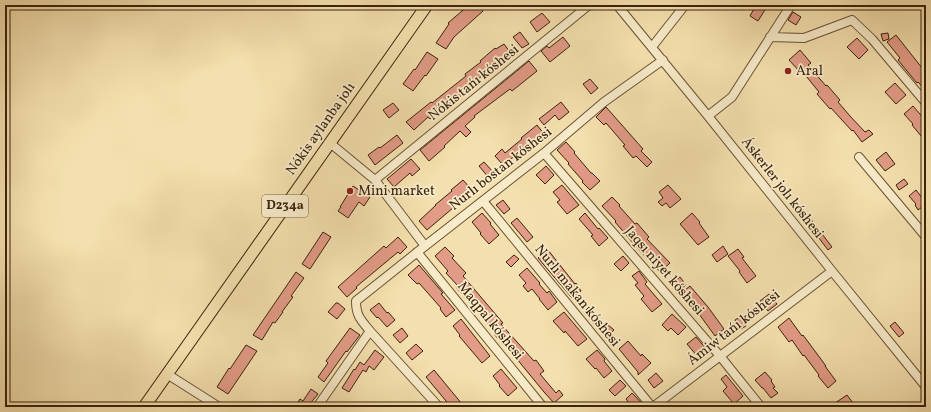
<svg xmlns="http://www.w3.org/2000/svg" width="931" height="412" font-family="Vollkorn,serif">
<style>
.lines{fill:none;stroke-linecap:round;stroke-linejoin:round}
.stream{stroke:#757f6e;stroke-width:2}
.building{fill:#e29b86;stroke:#3b230a}
.minor-casing{stroke:#695233;stroke-width:10}
.major-casing{stroke:#3b230a;stroke-width:13}
.minor{stroke:#f8ebca;stroke-width:8}
.major{stroke:#f4e0ae;stroke-width:11}
.poi-dot{fill:#8f2418;stroke:#f8ebca;stroke-width:1.5}
.labels{text-anchor:middle;dominant-baseline:central;stroke-width:3.5;stroke-linejoin:round;paint-order:stroke}
.shield{fill:#f8ebca;stroke:#745f44;stroke-width:1}
.shield-label{font-size:13px;font-weight:bold;fill:#3b230a}
.poi-label{font-size:14px;fill:#3b230a;stroke:#f8ebca;text-anchor:start}
.street-label{font-size:14px;fill:#3b230a;stroke:#f8ebca}
</style>
<rect width="100%" height="100%" fill="#f4e0ae"/>
<filter id="stains"><feTurbulence type="fractalNoise" baseFrequency=".005" numOctaves="4"/><feColorMatrix values="0 0 0 0 .2 0 0 0 0 .09 0 0 0 0 .02 0 0 0 .5 -.17"/></filter>
<radialGradient id="worn" r=".72"><stop offset=".6" stop-color="#630" stop-opacity="0"/><stop offset="1" stop-color="#630" stop-opacity=".3"/></radialGradient>
<g class="lines">
<!-- stream -->
<path class="stream" d="M5,8L16,5"/>
</g>
<!-- building -->
<path class="building" d="M469,5H478L483,11L454,37L446,49L436,43L449,24L448,23Z
M756,5H768L758,21L750,16Z
M793,12L801,17L796,25L788,20Z
M542,13L550,22L537,32L530,22Z
M520,32L529,44L522,48L513,37Z
M888,33L889,39L883,41L881,34Z
M896,35L926,73V91L918,82L917,83L907,71L898,60L900,58L887,42Z
M563,37L570,46L550,62L541,51L547,46L549,48Z
M857,38L868,50L859,59L847,47Z
M504,44L513,56L506,60L505,59L488,71L467,88L469,89L456,100L442,110L441,109L430,119L428,117L414,130L406,122L431,102L432,103L466,76L465,74L481,62L480,61L495,48L496,49Z
M800,50L811,63L808,65L826,86L827,85L840,100L838,102L850,116L865,132L869,130L873,134L862,142L853,130L852,131L831,108L830,109L817,94L819,92L802,71L800,72L789,60Z
M427,52L438,59L426,76L425,75L413,91L403,84L414,69L415,70Z
M529,61L537,71L512,91L510,89L474,116L475,117L465,126L471,132L466,137L460,131L444,146L445,147L429,161L420,150Z
M590,79L598,88L591,94L583,84Z
M895,83L906,95L896,104L885,92Z
M561,102L569,112L559,120L555,115L544,125L539,119Z
M393,103L399,110L389,118L383,110Z
M913,106L926,121V142L912,125L913,124L904,114Z
M606,107L643,149L641,151L652,162L647,167L636,156L633,158L623,146L625,145L606,123L604,125L596,117Z
M537,125L544,134L503,165L495,156L502,149L505,153L522,139L521,138Z
M397,135L403,143L375,165L368,155L379,147L380,148Z
M566,142L575,152L574,153L591,173H592L600,181L590,190L582,182L583,181L568,164L569,163L557,150Z
M886,152L895,164L885,171L876,160Z
M411,159L420,169L412,176L410,173L394,187L387,179Z
M484,162L494,173L489,178L479,166Z
M546,166L554,175L545,184L536,175Z
M904,179L908,184L899,190L896,185Z
M463,180L472,190L459,201L460,202L427,230L419,221L436,205H435L452,191L451,190Z
M562,185L579,205L567,214L557,202L560,200L553,192Z
M668,185L681,199L670,208L666,203L662,206L658,202L663,198L659,192Z
M353,186L370,197L364,206L359,202L348,218L338,211L341,207H340Z
M916,190L926,203V204L918,210L915,205L916,204L909,196Z
M612,197L620,205L619,206L635,224L637,223L649,237L647,239L670,263L660,272L639,250L615,222L616,221L602,206Z
M503,200L510,209L504,214L496,205Z
M804,210L818,229L814,232L799,213Z
M482,213L491,223L490,224L499,235L489,244L480,234L481,233L472,222Z
M585,213L598,229L599,228L608,238L599,246L591,236L593,235L579,219Z
M692,213L700,222L699,223L709,237L698,245L680,224Z
M517,218L533,237L527,242L511,223Z
M819,230L832,247L828,250L815,233Z
M323,232L331,237L310,269L302,264Z
M398,237L407,247L400,254L398,252L356,287L357,288L347,297L338,287L384,246L386,248Z
M723,246L728,254L717,262L712,255Z
M445,247L454,256L452,258L466,273L463,276L503,323L501,324L534,361L536,360L544,371L540,374L556,393L559,390L563,395L554,403L544,392L507,347L506,348L494,334L496,333L456,287L458,286L446,273L448,271L435,256Z
M738,249L744,257L742,258L756,276L747,283L739,272L740,271L728,256Z
M548,250L575,284L576,283L581,291L572,298L538,258Z
M514,255L519,259L511,267L506,262Z
M623,256L629,263L621,271L614,264Z
M419,265L443,293L441,294L455,310L446,317L440,309L441,308L419,283L417,284L408,275Z
M527,268L540,283L539,284L547,293L549,291L557,302L548,310L539,299H540L532,289L528,292L523,286L526,283L519,275Z
M639,271L647,282L645,284L662,304L652,312L641,299L644,296L635,285L638,283L632,276Z
M296,272L304,278L291,296L293,297L282,312H283L275,323L273,322L262,340L253,335Z
M680,277L686,285L676,292L670,284Z
M690,286L708,307L724,329L715,336L699,314L698,315L687,302L691,298L685,290Z
M769,294L777,304L768,311L760,301Z
M336,303H338L345,309L337,319L328,312Z
M379,303L387,313L388,312L395,320L387,327L378,317L377,318L370,310Z
M589,307L605,326L607,324L614,330L606,338L584,312Z
M564,312L587,339L578,346L565,331L564,333L553,321Z
M672,314L686,327L678,335L671,328L668,331L662,325Z
M740,317L746,326L741,329L735,320Z
M789,318L802,336L803,335L826,366H825L836,381L828,388L818,376L819,375L804,355L803,356L792,340L789,342L778,327Z
M461,319L490,356L482,363L459,336L460,335L453,326Z
M895,322L904,333L899,337L890,326Z
M350,328L360,335L347,352L346,351L324,382L318,377L328,363L326,361Z
M402,328L408,336L400,343L393,335Z
M696,337L707,350L698,357L687,344Z
M628,341L641,356L642,354L651,363L638,375V372L619,349Z
M416,344L423,351L412,360L406,353Z
M246,345L257,351L228,394L217,387L229,368L230,369Z
M375,350L384,357L374,370L369,366L366,372L363,370L349,392L342,388L354,369L355,370L360,362L364,365Z
M597,350L605,359L604,361L612,371L604,378L596,368L595,369L586,359Z
M501,369L517,388L508,396L499,386L500,385L493,376Z
M434,370L462,404L458,407H451L426,377Z
M765,372L772,380L771,381L775,387L773,388L778,393L771,398L763,388H762L755,380Z
M656,373L663,381L654,388L648,380Z
M726,375L743,396L734,404L723,391L727,387L721,379Z
M620,380L626,386L615,396L609,390Z
M311,389L318,394L309,405L312,407H295L300,399L303,401Z
M632,393L634,395L645,407H632L626,399Z
M847,395L853,403L848,407H838L835,403Z"/>
<g class="lines">
<defs>
<path id="minor" d="M617,5L708,116L832,271L926,387
M770,37L804,38L852,20L872,39L926,103
M652,47L685,5
M708,116L732,97L791,5
M330,143L375,180L425,246
M544,153L720,356L761,407
M859,157L926,237
M375,180L589,5
M483,201L652,407
M417,252L543,407
M167,374L219,407
M317,407L370,331
M439,407L370,331C361,320 356,316 356,301L425,246L544,153L604,102L663,60
M653,407L832,271"/>
<path id="major" d="M144,407L427,5"/>
</defs>
<!-- minor casing -->
<use href="#minor" class="minor-casing"/>
<!-- major casing -->
<use href="#major" class="major-casing"/>
<!-- minor -->
<use href="#minor" class="minor"/>
<!-- major -->
<use href="#major" class="major"/>
</g>
<!-- markers -->
<g class="poi-dot">
<circle cx="788" cy="71" r="4"/>
<circle cx="350" cy="191" r="4"/>
</g>
<g class="labels">
<!-- shield labels -->
<rect class="shield" x="262" y="195" width="46" height="22" rx="3"/>
<g class="shield-label">
<text x="285" y="206">D234a</text>
</g>
<!-- poi labels -->
<g class="poi-label">
<text x="796" y="71">Aral</text>
<text x="358" y="191">Mini market</text>
</g>
<!-- street labels -->
<g class="street-label">
<text transform="translate(474 83) rotate(-39)">Nókis tańı kóshesi</text>
<text transform="translate(321 129) rotate(-55)">Nókis aylanba jolı</text>
<text transform="translate(501 169) rotate(-38)">Nurlı bostan kóshesi</text>
<text transform="translate(782 188) rotate(52)">Áskerler jolı kóshesi</text>
<text transform="translate(664 271) rotate(49)">Jaqsı niyet kóshesi</text>
<text transform="translate(577 296) rotate(51)">Nurlı makan kóshesi</text>
<text transform="translate(490 321) rotate(51)">Maqpal kóshesi</text>
<text transform="translate(734 328) rotate(-38)">Ámiw tańı kóshesi</text>
</g>
</g>
<!-- margin -->
<rect width="931" height="412" fill="none" stroke="#f4e0ae" stroke-width="20"/>
<rect x="6" y="6" width="919" height="400" fill="none" stroke="#3b230a" stroke-width="2"/>
<rect x="10" y="10" width="911" height="392" fill="none" stroke="#3b230a"/>
<rect width="100%" height="100%" filter="url(#stains)"/>
<rect width="100%" height="100%" fill="url(#worn)"/>
</svg>
